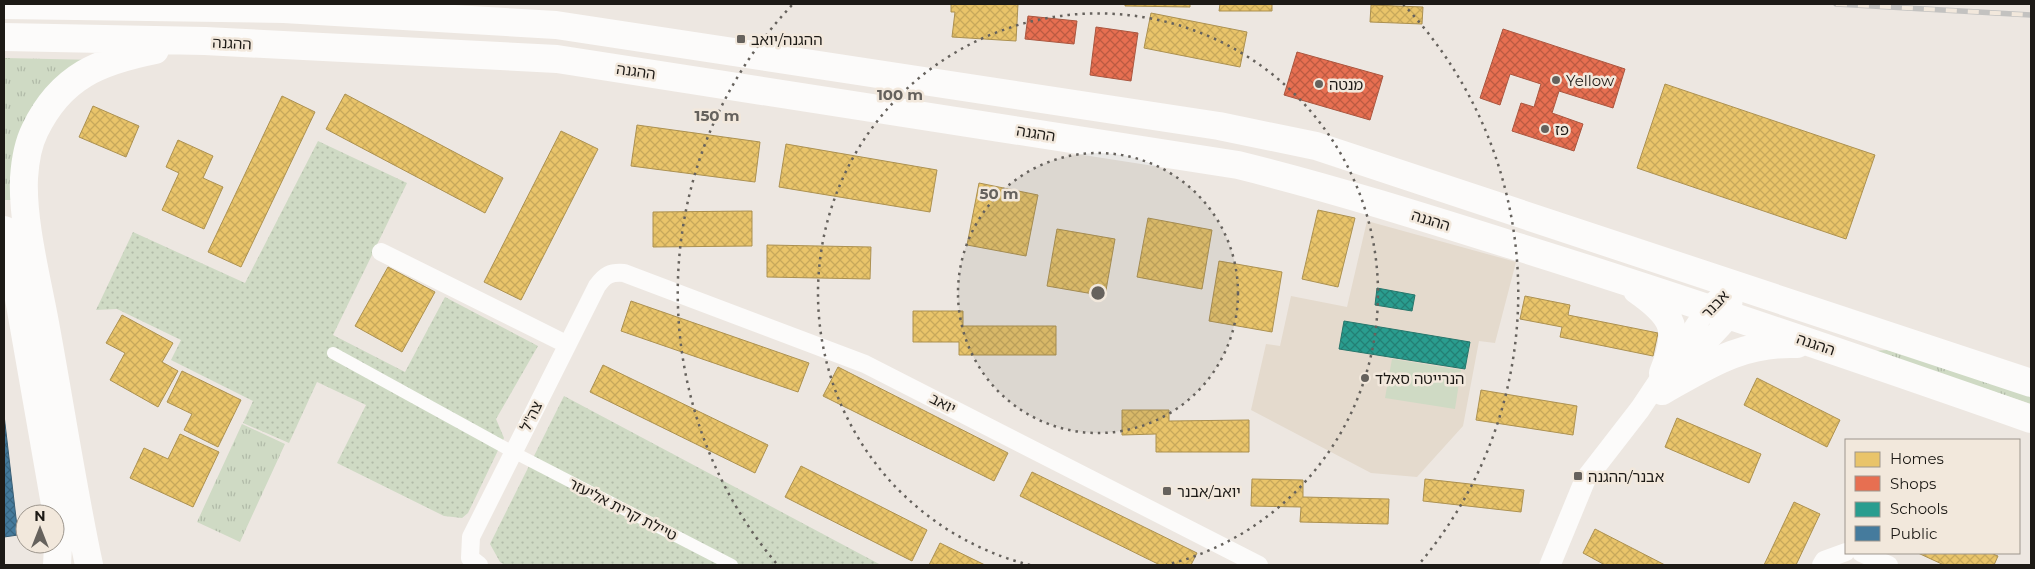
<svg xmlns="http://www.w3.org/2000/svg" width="2035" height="569" font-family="Montserrat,'Noto Sans Hebrew',sans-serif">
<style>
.built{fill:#e4dacd}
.grass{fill:url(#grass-tufts)}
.park{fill:url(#park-dots)}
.garden{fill:#cfdac4}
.homes{fill:url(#homes-cross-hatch);stroke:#ac9151}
.shops{fill:url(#shops-cross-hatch);stroke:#aa563f}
.schools{fill:url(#schools-cross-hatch);stroke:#26766b}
.public{fill:url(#public-cross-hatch);stroke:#395e74}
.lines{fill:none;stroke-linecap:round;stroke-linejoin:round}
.pedestrian{stroke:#fcfbfa;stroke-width:12}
.minor{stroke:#fcfbfa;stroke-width:18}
.tertiary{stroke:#fcfbfa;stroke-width:21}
.trunk{stroke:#fcfbfa;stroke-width:28}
.rail-casing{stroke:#c3c2c0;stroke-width:5.5}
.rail{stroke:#f2e8dc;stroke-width:4;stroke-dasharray:11;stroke-linecap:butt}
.ring{fill:none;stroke:#66625d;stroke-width:2.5;stroke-dasharray:2.5 5}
.poi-dot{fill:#66625d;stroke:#f2e8dc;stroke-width:2}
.labels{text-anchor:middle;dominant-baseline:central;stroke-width:5;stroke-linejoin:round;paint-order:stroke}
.poi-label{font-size:15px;fill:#1d1a16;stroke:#f2e8dc;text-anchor:start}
.street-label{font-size:15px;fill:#1d1a16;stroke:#f2e8dc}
.centre{fill:#66625d;stroke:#f2e8dc;stroke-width:2.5}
.ring-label{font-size:15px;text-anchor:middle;font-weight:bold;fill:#66625d;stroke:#f2e8dc;stroke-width:5;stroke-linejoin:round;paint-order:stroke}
</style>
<defs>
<pattern id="grass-tufts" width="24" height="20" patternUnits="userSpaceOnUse" patternTransform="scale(1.25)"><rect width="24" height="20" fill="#cfdac4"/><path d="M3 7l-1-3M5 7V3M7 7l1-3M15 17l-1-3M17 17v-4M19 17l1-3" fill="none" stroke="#b1baa8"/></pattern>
<pattern id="park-dots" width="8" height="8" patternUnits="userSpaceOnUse" patternTransform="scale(1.25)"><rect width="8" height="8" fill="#cfdac4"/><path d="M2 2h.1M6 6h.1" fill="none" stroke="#b1baa8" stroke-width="1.8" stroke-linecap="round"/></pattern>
<pattern id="homes-cross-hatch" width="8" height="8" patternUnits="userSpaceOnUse" patternTransform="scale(1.25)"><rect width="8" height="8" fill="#e9c46a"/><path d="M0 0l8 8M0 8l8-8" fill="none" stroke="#c7a85b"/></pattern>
<pattern id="shops-cross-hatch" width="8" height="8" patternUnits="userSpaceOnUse" patternTransform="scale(1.25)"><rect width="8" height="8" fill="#e76f51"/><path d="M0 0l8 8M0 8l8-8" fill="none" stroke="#bb5a42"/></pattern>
<pattern id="schools-cross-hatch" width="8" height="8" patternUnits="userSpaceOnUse" patternTransform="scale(1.25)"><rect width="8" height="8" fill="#2a9d8f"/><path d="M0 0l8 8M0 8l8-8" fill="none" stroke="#237f74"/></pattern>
<pattern id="public-cross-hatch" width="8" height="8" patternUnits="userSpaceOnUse" patternTransform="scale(1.25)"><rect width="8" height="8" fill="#457b9d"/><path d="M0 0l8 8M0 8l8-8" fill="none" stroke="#39647f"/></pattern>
</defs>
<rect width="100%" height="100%" fill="#ede7e1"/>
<!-- built -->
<path class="built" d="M1367,221L1516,262L1495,343L1479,341L1463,426L1417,477L1371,473L1251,410L1266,344L1280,346L1291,296L1347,307Z"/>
<!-- grass -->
<path class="grass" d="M4,58L97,60L70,74L18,200H4Z
M1887,350L2031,392V404L1873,351Z
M242,424L285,444L240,542L197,522Z"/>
<!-- park -->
<path class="park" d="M318,141L407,183L333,335L405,372L445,297L538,346L496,419L504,438L468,513L462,518L444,516L337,463L366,405L317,382L289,443L243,423L253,401L171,360L181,340L117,309L96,310L133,232L245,283Z
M564,396L881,565H505L500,562L490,544Z"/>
<!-- garden -->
<path class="garden" d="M1392,359L1461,370L1455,409L1385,398Z"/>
<!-- homes -->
<path class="homes" d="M951,4H1018L1016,41L952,37L955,12H951Z
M1125,4H1190V7L1125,6Z
M1220,4H1272V11H1219Z
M1371,5L1423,7L1422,24L1370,22Z
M1151,13L1247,32L1240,67L1144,48Z
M1665,84L1875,155L1846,239L1637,168Z
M345,94L503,178L485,213L326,129Z
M282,96L315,112L241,267L208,252Z
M93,106L139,126L126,157L79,137Z
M637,125L760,142L755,182L631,166Z
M561,131L598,149L521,300L484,282Z
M178,140L213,156L203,178L223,187L204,229L162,210L179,173L166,167Z
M786,144L937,170L930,212L779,187Z
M979,183L1038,195L1026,256L967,245Z
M1318,210L1355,218L1338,287L1302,279Z
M752,211V246L653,247V212Z
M1148,218L1212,230L1202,289L1137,277Z
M1057,229L1115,239L1105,296L1047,286Z
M767,245L871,247L870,279L767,277Z
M1219,261L1282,272L1272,332L1209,321Z
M388,267L435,292L402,352L355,326Z
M1525,296L1570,305L1568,315L1658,333L1653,356L1560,337L1562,327L1520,319Z
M631,301L809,363L798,392L621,331Z
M913,311H963V326H1056V355H959V342H913Z
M122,315L173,343L162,362L178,371L158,407L110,380L125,353L106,343Z
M603,365L768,445L755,473L590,392Z
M838,367L1008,453L994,481L823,396Z
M182,371L241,400L218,447L184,430L192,414L167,402Z
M1757,378L1840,420L1827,447L1744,405Z
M1481,390L1577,406L1573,435L1476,420Z
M1122,410H1169V421L1249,420V452H1156V434L1122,435Z
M1677,418L1761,454L1749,483L1665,447Z
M180,434L219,452L193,507L130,478L144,448L168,459Z
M801,466L927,530L912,561L785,497Z
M1032,472L1197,553L1191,565H1160L1020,496Z
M1252,479L1303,480V497L1389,499L1388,524L1300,522L1301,507L1251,506Z
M1425,479L1524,490L1521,512L1423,501Z
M1794,502L1820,514L1796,565H1764Z
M1595,529L1665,565H1605L1583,553Z
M940,543L985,565H929Z
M1918,553H1991L1998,556L1994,565H1944Z"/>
<!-- shops -->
<path class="shops" d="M1028,16L1077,21L1074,44L1025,39Z
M1096,27L1138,33L1131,81L1090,75Z
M1503,29L1625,69L1613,108L1559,91L1552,113L1583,124L1574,151L1512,131L1521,103L1534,107L1541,84L1510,74L1500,105L1480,98Z
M1297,52L1383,76L1370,120L1284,95Z"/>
<!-- schools -->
<path class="schools" d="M1377,288L1415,295L1412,311L1375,305Z
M1344,321L1470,342L1465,369L1339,349Z"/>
<!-- public -->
<path class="public" d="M4,415L18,535L4,537Z"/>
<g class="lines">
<!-- pedestrian -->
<path class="pedestrian" d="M333,353L513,452L732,565"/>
<!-- minor -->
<path class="minor" d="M381,252L566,344
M1861,553L1889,565
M479,565L470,558L471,537L597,286C605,275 610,272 624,273L865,364L1259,565
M1821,565L1824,560L1846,552"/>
<!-- tertiary -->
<path class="tertiary" d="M1676,376L1724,324L1730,314L1732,302
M1550,565L1585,480L1640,409L1708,307L1734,285"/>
<!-- trunk -->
<path class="trunk" d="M4,5L284,9L556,25L1219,126L1316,146L2031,383
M4,37L205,41L557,59L1238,165C1331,188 1423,217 1515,246C1688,300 1860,359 2031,419
M4,230L12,259L59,527L57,565
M1637,290C1674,316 1681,329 1663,373
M1662,391C1708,365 1742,342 1797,344
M89,565C72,485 60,404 45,323C37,279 22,222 24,178C25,162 28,144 35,130C61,76 100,61 155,50"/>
<defs>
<path id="rail" d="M1836,4L2031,15"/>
</defs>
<!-- rail casing -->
<use href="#rail" class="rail-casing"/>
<!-- rail -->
<use href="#rail" class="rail"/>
</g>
<!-- distance rings -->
<circle cx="1098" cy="293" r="140" fill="#66625d" fill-opacity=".12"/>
<g class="ring">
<circle cx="1098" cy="293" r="140"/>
<path d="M1030 565A280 280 0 1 1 1166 565"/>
<path d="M776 563A420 420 0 0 1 793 4M1403 4A420 420 0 0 1 1420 563"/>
</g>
<!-- markers -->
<g class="poi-dot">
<rect x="736" y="34" width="10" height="10" rx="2.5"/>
<circle cx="1556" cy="80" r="5"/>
<circle cx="1319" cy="84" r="5"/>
<circle cx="1545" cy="129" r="5"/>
<circle cx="1365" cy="378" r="5"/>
<rect x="1573" y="471" width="10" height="10" rx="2.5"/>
<rect x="1162" y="486" width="10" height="10" rx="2.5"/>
</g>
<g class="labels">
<!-- poi labels -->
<g class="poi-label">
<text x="751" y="39">ההגנה/יואב</text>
<text x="1566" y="80">Yellow</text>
<text x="1329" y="84">מנטה</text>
<text x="1555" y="129">פז</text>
<text x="1375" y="378">הנרייטה סאלד</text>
<text x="1588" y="476">אבנר/ההגנה</text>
<text x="1177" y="491">יואב/אבנר</text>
</g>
<!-- street labels -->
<g class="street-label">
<text transform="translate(232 43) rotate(3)">ההגנה</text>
<text transform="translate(636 71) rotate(8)">ההגנה</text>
<text transform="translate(1036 133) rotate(9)">ההגנה</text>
<text transform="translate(1431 220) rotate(17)">ההגנה</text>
<text transform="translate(1715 304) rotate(-46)">אבנר</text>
<text transform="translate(1816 344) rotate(19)">ההגנה</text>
<text transform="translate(943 403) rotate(27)">יואב</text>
<text transform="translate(531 416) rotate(-64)">צה"ל</text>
<text transform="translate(623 509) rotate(27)">טיילת קרית אליעזר</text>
</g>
</g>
<circle cx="1098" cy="293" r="8" class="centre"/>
<g class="ring-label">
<text x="900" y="100">100 m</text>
<text x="717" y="121">150 m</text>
<text x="999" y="199">50 m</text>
</g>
<!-- border -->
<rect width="2035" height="569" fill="none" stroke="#1d1a16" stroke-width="10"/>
<!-- legend -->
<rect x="1845" y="439" width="175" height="115" fill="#f2e8dc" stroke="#9d968d"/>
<rect x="1855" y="452" width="25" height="15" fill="#e9c46a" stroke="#9d968d"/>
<text x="1890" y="464" font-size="15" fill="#1d1a16">Homes</text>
<rect x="1855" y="476" width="25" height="15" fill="#e76f51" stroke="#9d968d"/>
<text x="1890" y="489" font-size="15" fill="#1d1a16">Shops</text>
<rect x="1855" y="502" width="25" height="15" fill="#2a9d8f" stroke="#9d968d"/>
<text x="1890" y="514" font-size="15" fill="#1d1a16">Schools</text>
<rect x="1855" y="526" width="25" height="15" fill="#457b9d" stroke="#9d968d"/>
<text x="1890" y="539" font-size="15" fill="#1d1a16">Public</text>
<!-- north arrow -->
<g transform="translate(40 529)"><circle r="24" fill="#f2e8dc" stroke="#9d968d"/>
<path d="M0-4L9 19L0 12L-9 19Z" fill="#66625d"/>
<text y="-8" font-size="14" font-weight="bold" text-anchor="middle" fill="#1d1a16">N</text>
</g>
</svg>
